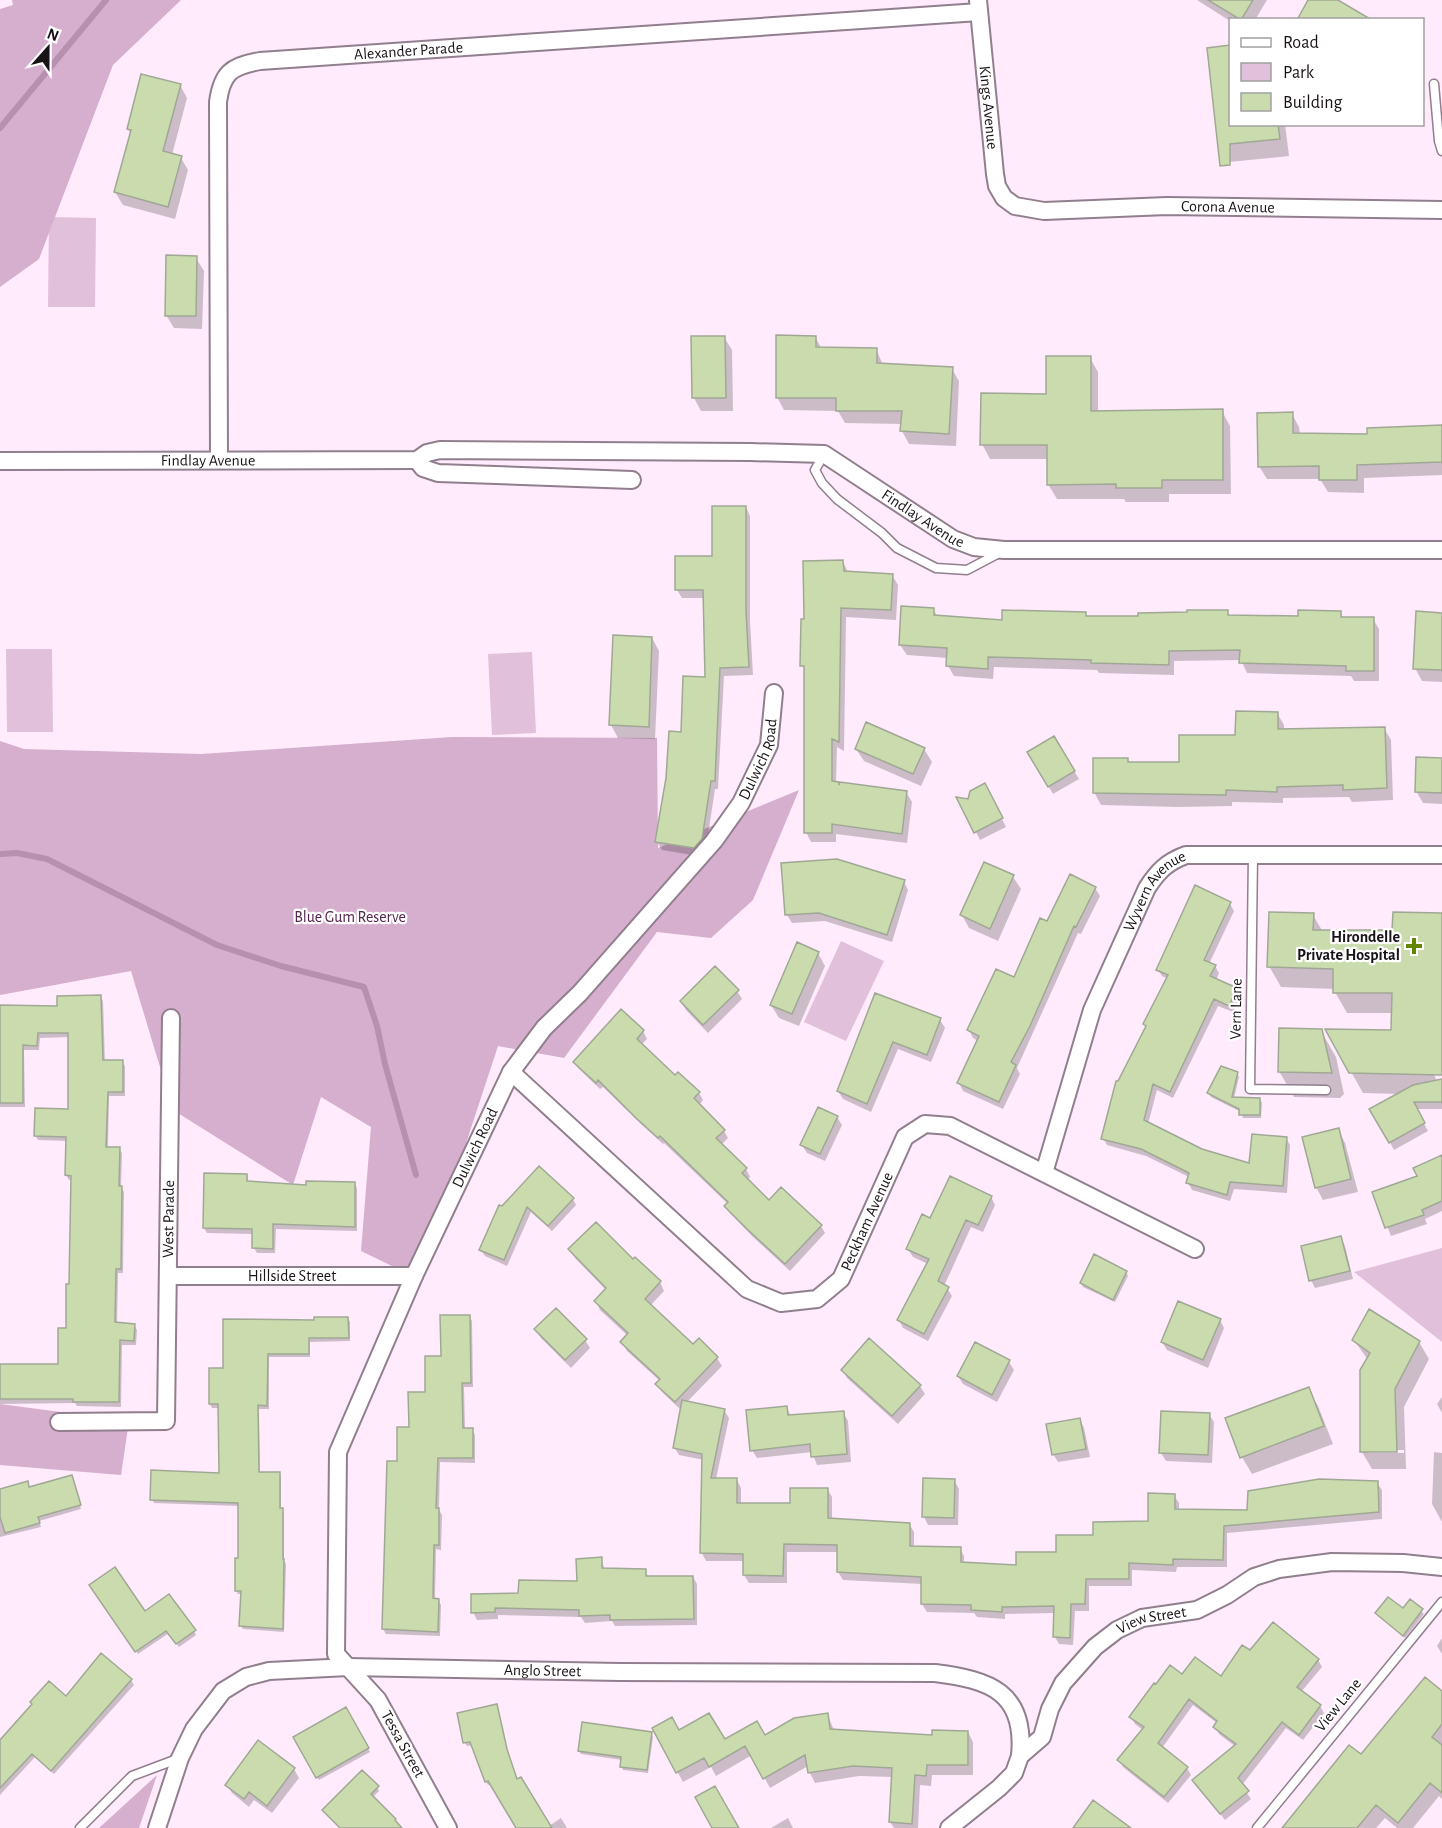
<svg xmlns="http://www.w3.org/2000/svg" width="1442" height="1828" font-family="'Alegreya Sans',sans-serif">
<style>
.green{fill:#e1c0db}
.forest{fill:#d6aece}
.shadow{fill:#0003;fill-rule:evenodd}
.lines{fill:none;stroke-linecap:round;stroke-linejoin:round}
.stream{stroke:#b790af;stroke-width:6}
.building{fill:#cadcae;stroke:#a0a895;stroke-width:1.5}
.lane-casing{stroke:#917f8d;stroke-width:11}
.street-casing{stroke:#917f8d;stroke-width:20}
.lane{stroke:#fff;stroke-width:8}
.street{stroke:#fff;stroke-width:16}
.poi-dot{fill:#638500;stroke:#fff;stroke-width:2}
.labels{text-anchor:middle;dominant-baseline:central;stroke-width:4.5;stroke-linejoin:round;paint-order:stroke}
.street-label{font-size:16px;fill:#191318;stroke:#fff}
.park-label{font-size:16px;fill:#56254f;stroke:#fff}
.poi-label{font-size:16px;font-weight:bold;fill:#191318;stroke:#fff;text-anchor:end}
</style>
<rect width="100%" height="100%" fill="#ffebfb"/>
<!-- green -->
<path class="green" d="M49,217L96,218L95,307H48Z
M6,649H52L53,732H7Z
M532,652L536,733L492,735L488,654Z
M841,941L884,961L846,1041L804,1022Z
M1442,1248V1342L1354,1272Z"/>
<!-- forest -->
<path class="forest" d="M12,0H181L113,65L39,259L0,287V9L13,5Z
M452,737L657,738L658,848L799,790L753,900L711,938L657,932L564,1058L498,1046L421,1280L361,1251L371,1127L321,1097L293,1185L173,1110L131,971L0,995V741L24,749L201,754Z
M0,1404L129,1421L121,1475L0,1465Z
M157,1775L139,1828H99Z"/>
<!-- shadow -->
<path class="shadow" d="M1197,0H1267L1255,20L1230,21Z
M1230,47V124H1285L1289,156L1229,162L1209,49Z
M180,85L187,98L172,155L181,158L188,170L175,219L123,205L115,192L131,134L128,129Z
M196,258L204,271L202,329L174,328L166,315Z
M724,337L732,350L733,411H701L694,398Z
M815,337L822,349H876L883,365L952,369L959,381L956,446L909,444L902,431V424L845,423L838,411L784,410L777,397Z
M1090,358L1098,372V412L1222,411L1230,426L1231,494H1169V502H1126L1124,499H1057L1048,484V459H990L982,444L1048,395Z
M1292,414L1299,427L1300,435H1369L1442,427V475L1364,478V493L1328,492L1320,479H1267L1259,466Z
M746,507L750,516V621L753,675L724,676L718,789H715L706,848L698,856L662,850L657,842L683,733L707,679L704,598H682L677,590L714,558Z
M843,562L848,572L892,575L898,585L896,620L846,617L844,751L837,747L836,783L840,786L906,792L912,802L907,843L836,834V842H811L806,832V672L802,665L806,621Z
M933,609L938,617L1004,621L1085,613L1087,617L1140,618L1227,611L1230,616L1299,617L1340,612L1344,619H1373L1379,629V681H1354L1351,676L1247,673L1241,660L1174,661V675L1099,673L1097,670L994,667L993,679L954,676L948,666V658L907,655L900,645Z
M1442,614V682L1422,681L1415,668Z
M652,638L659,651L655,739L618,738L611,725Z
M1277,713L1284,725V730L1384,728L1391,740L1393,800L1352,802L1349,797L1283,798V803L1232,802V806L1178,807L1101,805L1094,792L1127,760L1129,763H1180L1237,737Z
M1054,738L1079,779L1053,794L1029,753Z
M856,749H924L932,762L921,786L864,761Z
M1442,760V804L1423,803L1416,791Z
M989,793L1006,827L980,840L976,832Z
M985,864L1013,877L1021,889L998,941L969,928L962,915Z
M904,882L908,890L892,942L825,921L792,923L787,915Z
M1095,888L1100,896L1081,934L1078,933L1017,1068L1020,1074L1003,1109L963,1091L959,1083L978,1041L973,1038L969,1030L1015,979L1048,923Z
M1230,904L1234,911L1209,964L1215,966L1219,973L1216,980L1236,989L1240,996L1233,1012L1218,1006L1173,1098L1157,1090L1148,1124L1201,1151L1251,1164L1286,1138L1290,1145L1287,1193L1234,1189L1230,1201L1192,1190L1188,1183L1189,1177L1146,1156L1107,1145L1103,1138L1119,1083L1147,1028L1168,979L1162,976L1158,969Z
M1442,914V1064L1432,1070L1442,1093V1109H1416L1428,1131L1394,1150L1372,1109L1400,1094L1363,1093L1328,1031L1393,1032V1013H1347L1335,992V989L1281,987L1269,966L1313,915L1323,932H1394Z
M818,953L825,966L799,1026L779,1018L771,1005Z
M737,991L742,999L708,1033L686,1010L681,1002Z
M876,995L940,1020L945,1028L931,1062L898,1049L871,1112L843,1099L838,1091Z
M100,997L103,1001L105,1062H122L125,1066V1096H109L108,1148L119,1149L122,1153L121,1187L124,1192L123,1273H118L117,1324L134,1325L137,1330L136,1345H122L121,1407L77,1406L75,1403L0,1404V1365H59L67,1329L70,1286L72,1180H69L66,1175L68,1141L38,1140L35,1135L70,1110V1037L40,1038L39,1050H24L25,1107H0V1007L59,1008Z
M622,1011L643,1031L647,1039L641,1045L675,1077L699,1093L703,1100L699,1105L724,1131L728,1138L721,1145L746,1169L750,1177L747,1180L769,1202L821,1226L825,1233L790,1271L753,1237L730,1213L726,1206L728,1204L664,1143L663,1144L642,1125L603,1087L600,1089L579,1069L574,1062Z
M1321,1031L1336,1057L1344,1094L1340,1098L1294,1097L1279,1071Z
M1237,1073L1239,1077L1234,1098L1260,1099L1262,1103L1261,1118H1243L1241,1112L1211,1097L1209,1093Z
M837,1117L842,1125L825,1161L807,1153L802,1145Z
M1338,1130L1345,1143L1358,1192L1323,1200L1316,1187Z
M1442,1156V1211L1425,1219L1427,1224L1391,1236L1374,1193L1419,1177Z
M247,1175L249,1183L307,1186L354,1183L357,1188V1231L276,1229L275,1253H257L254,1248V1234L207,1233L204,1228Z
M991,1197L995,1205L983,1232L971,1227L944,1286L947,1288L952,1296L928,1341L903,1328L899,1320L928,1264L913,1257L908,1249L931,1220Z
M573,1199L576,1205L552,1231L531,1212L507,1266L485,1256L481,1250L500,1207Z
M1340,1238L1345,1246L1353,1279L1315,1288L1311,1280Z
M570,1250L633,1261L660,1282L664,1291L650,1306L693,1346L717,1358L722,1366L687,1402L724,1410L729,1418L716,1479L737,1480L741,1488V1504L791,1505L828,1490L832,1497V1520L909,1524L914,1532V1548L960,1549L964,1556V1564L1017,1567L1058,1554L1095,1537L1149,1523L1174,1495L1179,1503V1511H1249L1377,1483L1382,1490V1519L1227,1533V1567H1177L1176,1572L1132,1570V1586H1089V1611H1075L1073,1645L1059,1644L1055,1637V1613L1005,1614V1619L977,1617L974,1613L927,1612L922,1604L923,1584L843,1580L838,1572L839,1552H787V1583H749L744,1575V1561H706L702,1553L704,1460L679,1455L674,1447L682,1411L662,1392L657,1384L660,1381L627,1351L622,1342L628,1336L600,1310L596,1301L606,1290L575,1258Z
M1126,1272L1128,1276L1115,1302L1083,1287L1081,1283Z
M469,1316L472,1321L473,1387H464L465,1429H472L475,1435V1463L440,1462L439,1510L442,1515L441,1550L436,1549L435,1600H438L441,1605L440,1636L386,1634L383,1629L398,1463L410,1428L442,1358Z
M348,1318L350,1322V1341L310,1342V1357H269V1409H259L260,1474H279L281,1477V1509L284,1513V1561L286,1564L284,1632L243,1629L241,1626L242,1594H238L236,1590L239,1559V1506L154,1503L152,1499L220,1474V1408H212L210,1404L224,1370L315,1322Z
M1220,1320L1224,1328L1208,1368L1167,1350L1162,1342Z
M536,1330L585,1340L590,1348L571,1368L541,1338Z
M1354,1340L1419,1342L1429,1359L1404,1407L1406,1469H1372L1362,1452L1368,1360ZM1369,1450H1404V1453H1369Z
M975,1344L1009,1362L1014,1370L997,1402L963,1384L958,1376Z
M843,1370L920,1386L925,1394L898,1424L847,1378Z
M1308,1389L1318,1406L1333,1444L1252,1474L1242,1457Z
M1442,1397V1413L1437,1404Z
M786,1407L791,1416L843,1412L848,1421L851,1462L817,1465L812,1452L757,1458L752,1450Z
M1163,1412L1209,1414L1214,1422L1212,1463L1166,1461L1161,1453Z
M1080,1420L1084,1428L1090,1457L1058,1462L1053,1454Z
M1434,1452L1442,1453V1522L1432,1504Z
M73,1480L81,1509L39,1521L41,1527L0,1537V1491L27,1483L30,1488Z
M954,1480L959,1489L958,1525H928L924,1517Z
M601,1559L605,1570L645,1571L649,1578L693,1577L697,1584V1625L615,1626L612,1621L585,1623L581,1617L498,1615V1619L477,1620L473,1612L520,1595L579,1583Z
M91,1585L145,1614L194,1631L196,1635L179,1647L169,1633L138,1654Z
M1410,1601L1424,1614L1405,1638L1377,1614L1403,1610Z
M1442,1638V1654L1437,1646Z
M1251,1652L1318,1660L1322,1667L1301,1692L1320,1706L1324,1713L1303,1740L1286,1728L1242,1785L1251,1799L1225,1820L1194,1781L1236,1747L1219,1734L1215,1727L1217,1723L1193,1705L1162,1748L1187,1768L1191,1775L1168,1803L1123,1767L1119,1760L1143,1730L1135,1724L1131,1717L1183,1677L1221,1678Z
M101,1655L131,1680L134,1685L54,1774L35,1757L0,1795V1742L66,1698Z
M1442,1693V1799L1439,1796L1413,1828H1397L1385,1818L1376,1828H1284L1361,1756Z
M345,1709L370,1752L319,1780L295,1738Z
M458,1714L508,1755L517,1781L549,1826L561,1818L567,1828H518L491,1784L488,1785L486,1782L473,1745L467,1746L465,1743Z
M827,1714L834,1730L934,1737L968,1732L973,1742V1775H932L931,1786L920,1785L918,1828H894L890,1822L893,1777L859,1776L815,1783L810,1773L808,1766L770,1788L752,1755L716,1776L711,1767L683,1782L654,1729L724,1741L765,1737Z
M651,1733L653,1737L648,1773L623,1770L621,1766L622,1760L581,1754L579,1751Z
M259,1743L294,1769L299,1778L272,1813L254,1800L249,1807L232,1793L227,1785Z
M377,1787L379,1791L373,1797L395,1820L400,1828H340L326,1813Z
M788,1818L793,1828H771Z"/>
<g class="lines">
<!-- stream -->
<path class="stream" d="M0,128L106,0
M0,854L17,853L47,859L217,945L281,966L364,987L377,1026L385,1064L416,1175"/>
</g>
<!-- building -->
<path class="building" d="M1208,0H1253L1241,20Z
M1308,0H1338L1372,20H1297Z
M1230,45V124H1278L1280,139L1230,144V165L1220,166L1207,48Z
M141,74L181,84L163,151L182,156L168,207L114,192L131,130L127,129Z
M166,255L197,256L196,316H165Z
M776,335L816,336V347L877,348V363L953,367L949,434L900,431L902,411H836V398H776Z
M691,336H725L726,398H692Z
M1046,356H1091V411L1223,409V480H1162V488H1116V484L1047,485V445H980L981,393L1046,394Z
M1293,412V433L1367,434V428L1442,425V462L1357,465V480H1319V466L1258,467L1257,413Z
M712,506H746V611L749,667L720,668L715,781H711L702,839L694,848L655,842L666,778L669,731L681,732L683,676L705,677L703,590H675V556H712Z
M843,560L844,571L893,574L891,610L841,608L839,742L832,739V781L839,782V785L840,782L907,791L902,834L832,824V833H804V666H800L801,619H804L803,561Z
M901,606L934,608V615L1002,620V610L1086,612V616H1138V613L1187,612V610H1228V615L1298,616V610L1341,611V617H1374V671H1346V666L1239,663L1240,650L1169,651V665L1091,663V660L988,657V669L946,666L947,648L899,645Z
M1416,611L1442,613V670L1413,669Z
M613,635L652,637L649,727L609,725Z
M1236,711L1278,712V729L1385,727L1387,788L1343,790V785L1277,787V792L1226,790V795L1093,793V758H1128V762H1179V735H1235Z
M866,722L925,748L913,774L855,749Z
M1054,736L1075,771L1048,787L1027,752Z
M1416,757L1442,758V793L1415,792Z
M985,783L1003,818L974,833L956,797L968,799L970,791Z
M837,859L905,880L887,935L819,913L785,915L781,863Z
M984,862L1014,875L990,929L960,915Z
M1070,874L1096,887L1076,927L1074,926L1030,1026L1011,1062L1016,1065L999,1102L957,1083L979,1036L967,1030L996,969L1014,977L1040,918L1047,921Z
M1195,885L1231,902L1204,960L1216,965L1210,976L1237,988L1229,1006L1214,999L1170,1092L1153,1084L1144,1120L1202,1149L1249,1163L1252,1134L1287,1137L1283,1186L1230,1182L1227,1195L1186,1183L1189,1173L1141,1149L1101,1139L1116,1081H1118L1146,1026L1143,1024L1168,975L1156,970Z
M1269,912L1314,913L1313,930H1392L1393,912L1442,913V1075L1349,1073L1325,1029L1391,1030L1392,993H1333V969L1267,967Z
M797,942L819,952L792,1014L770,1005Z
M715,966L739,990L703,1025L680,1001Z
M875,993L941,1018L927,1055L893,1042L867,1104L837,1091Z
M101,995L103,1060H123V1092H108L106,1147H120L119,1186H122L121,1269H116L115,1322L135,1324L134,1341L120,1340L119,1402H73V1399H0V1364H58V1328H66V1284H69L71,1176L65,1175L66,1137L34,1136L35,1108L68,1109V1033H38L37,1046L23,1045V1103H0V1005L57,1006V996Z
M621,1009L644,1030L637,1039L675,1075L678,1072L700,1092L694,1098L725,1130L716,1138L747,1168L742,1173L769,1200L781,1187L822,1225L785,1264L747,1229L724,1206L728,1202L660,1136L658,1138L636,1118L598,1080L596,1083L573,1062Z
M1279,1028L1322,1029L1332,1073L1278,1072Z
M1221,1066L1238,1072L1232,1097L1260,1098V1115H1239V1109L1207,1093Z
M1442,1079V1102H1414L1425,1123L1389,1143L1369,1109L1413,1085Z
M818,1107L838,1116L820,1154L800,1145Z
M1339,1128L1351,1179L1315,1188L1302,1137Z
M1442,1155V1201L1422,1210L1424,1215L1385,1228L1372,1192L1417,1176L1413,1168Z
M539,1166L574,1198L548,1226L527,1207L504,1260L479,1250L499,1205L502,1206Z
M204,1173L247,1174V1181L306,1185V1181L355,1182V1227L273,1224V1249L252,1248V1229L203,1228Z
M950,1176L992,1196L978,1225L966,1220L938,1281L949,1287L924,1334L897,1320L929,1259L906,1249L922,1214L930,1218Z
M596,1222L633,1259L635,1257L661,1281L645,1299L693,1344L699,1338L718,1357L675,1402L655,1384L660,1379L620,1342L628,1333L594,1301L606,1288L568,1249Z
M1341,1236L1350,1271L1309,1281L1301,1246Z
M1094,1254L1127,1271L1113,1300L1080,1283Z
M1178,1301L1221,1319L1203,1360L1161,1342Z
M556,1308L587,1339L565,1360L534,1329Z
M1369,1309L1420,1341L1395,1389L1397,1452H1360V1370L1370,1353L1352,1340Z
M440,1315H470L471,1383H462L463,1428H473V1458H438L436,1508H439V1545H434L433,1598L439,1599L438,1632L382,1629L387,1461H397V1427H409L408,1392H425V1356H441Z
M314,1317H348L349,1338H309V1354H268L267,1406L258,1405L259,1472H280V1508H283V1559H284L283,1629L239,1626L241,1591H235V1558H238V1503L150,1500L151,1470L219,1473L218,1404H209V1368H223V1319L314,1320Z
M869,1338L921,1385L892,1416L841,1370Z
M975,1342L1010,1360L992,1395L957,1376Z
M1309,1387L1324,1426L1240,1458L1225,1418Z
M682,1400L725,1409L711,1478H737V1503H790V1488H828V1518L910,1523V1546L961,1547V1562L1016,1565V1552H1056V1535H1093V1522L1148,1521V1493L1175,1494V1509L1247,1510L1248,1491L1319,1479L1378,1481L1379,1512L1224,1526L1223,1560L1173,1559V1565L1129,1563V1579H1086L1085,1604H1071L1070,1638L1053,1637L1054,1606L1002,1607V1612L971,1610V1605L921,1604V1577L837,1572V1545L784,1544L783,1576L743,1575V1554L700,1553L702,1454L673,1448Z
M787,1406L788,1415L844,1411L847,1454L811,1457L810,1444L750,1451L746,1410Z
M1161,1411L1210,1413L1208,1455L1159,1453Z
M1080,1418L1086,1449L1052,1455L1046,1424Z
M72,1475L81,1505L38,1517L40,1523L5,1533L0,1517V1489L28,1481L29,1487Z
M923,1478L955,1479L954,1518L922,1517Z
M602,1557V1568L646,1569V1576H693L694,1619L610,1620V1615L579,1616V1610L495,1608V1612L471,1613V1594L518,1593L519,1580L577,1581L576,1559Z
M115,1567L145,1611L169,1594L196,1630L176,1644L166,1631L135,1652L89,1585Z
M1388,1597L1403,1608L1410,1599L1423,1609L1403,1636L1375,1613Z
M1273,1622L1319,1659L1297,1687L1321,1705L1299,1735L1282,1722L1238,1778L1249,1791L1220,1814L1192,1780L1236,1744L1213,1727L1217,1721L1189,1699L1158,1743L1188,1767L1164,1797L1117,1760L1144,1727L1129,1717L1154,1683L1156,1684L1170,1665L1182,1674L1195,1657L1221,1676L1242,1645L1250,1650Z
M101,1653L132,1679L51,1771L32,1754L0,1788V1740L32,1704L30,1702L49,1681L66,1696Z
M1425,1677L1442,1691V1724L1432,1737L1442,1745V1793L1430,1783L1398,1823L1376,1805L1357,1828H1282L1349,1745L1361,1754Z
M497,1704L507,1749L517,1779L521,1777L552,1828H516L488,1781L485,1782L470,1742L463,1743L457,1713Z
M346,1707L369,1748L316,1778L293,1737Z
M709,1713L725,1739L757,1721L765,1735L794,1718L828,1713L830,1729L932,1735V1730L968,1731V1765H927L926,1776L915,1775L912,1824L889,1822L892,1768L853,1766L808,1773L805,1755L763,1779L745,1746L709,1767L704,1758L676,1773L652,1728L672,1717L679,1730Z
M582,1722L652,1732L647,1770L620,1767L621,1757L578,1751Z
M258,1740L295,1768L267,1806L249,1792L244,1799L225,1785Z
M362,1770L379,1786L371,1794L396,1819L395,1820L402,1828H340L322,1810Z
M715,1786L739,1828H712L695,1797Z
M1093,1800L1131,1828H1073Z"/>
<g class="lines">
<defs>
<path id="lane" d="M1434,84L1439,141L1442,151
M824,454L815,470L822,483L837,499L882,533L897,548L936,568L967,570L1001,552
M1253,854L1250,1089L1326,1090
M80,1828L132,1776L180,1758
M1257,1828L1442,1602"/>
<g id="street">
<path id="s1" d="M978,0L995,174L997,186L1004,198L1015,206L1044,211L1167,206L1442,210"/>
<path id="s2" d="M219,460L218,102C222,73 231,66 260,61L979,12"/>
<path d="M417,460L423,468L438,473L632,480"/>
<path id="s3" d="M0,461L417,460L427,453L440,450L750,452L824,454L953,539L974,547L1004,550H1442"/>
<path id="s4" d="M511,1072L747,1289L781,1303L817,1299L841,1279L905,1137L925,1124L950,1126L1195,1249"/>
<path id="s5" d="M1044,1173L1092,1010L1147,888C1158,871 1167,862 1186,855H1442"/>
<path id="s6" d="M169,1276H414"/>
<path id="s7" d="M59,1422L166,1421L171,1018"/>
<path id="s8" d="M157,1828L180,1758L194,1729L223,1691L246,1677L269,1671L348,1667L620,1672L935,1673C990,1680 1026,1692 1020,1756"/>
<path id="s9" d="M448,1828L378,1700L336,1654L338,1452L414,1276L511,1072L544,1028L580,993L714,841L741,803L769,745L774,693"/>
<path id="s10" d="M949,1828L999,1788L1014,1773L1020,1756L1042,1737L1050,1709L1063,1683L1095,1647L1117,1630L1142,1618L1197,1610L1227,1595L1254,1577L1279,1569L1332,1562L1403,1563L1442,1567"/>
</g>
</defs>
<!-- lane casing -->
<use href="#lane" class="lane-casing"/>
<!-- street casing -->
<use href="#street" class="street-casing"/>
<!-- lane -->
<use href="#lane" class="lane"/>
<!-- street -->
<use href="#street" class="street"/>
</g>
<!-- markers -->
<path class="poi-dot" d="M1411 937h6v6h6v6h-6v6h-6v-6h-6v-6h6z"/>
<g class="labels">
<!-- street labels -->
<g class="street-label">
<text stroke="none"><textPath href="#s2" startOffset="572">Alexander Parade</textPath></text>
<text stroke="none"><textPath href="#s1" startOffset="108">Kings Avenue</textPath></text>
<text stroke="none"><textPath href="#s1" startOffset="428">Corona Avenue</textPath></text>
<text stroke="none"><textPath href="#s3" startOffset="208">Findlay Avenue</textPath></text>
<text stroke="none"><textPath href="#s3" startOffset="945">Findlay Avenue</textPath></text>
<text stroke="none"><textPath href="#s9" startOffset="1230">Dulwich Road</textPath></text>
<text stroke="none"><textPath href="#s5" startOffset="306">Wyvern Avenue</textPath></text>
<text transform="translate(1236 1009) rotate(-89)">Vern Lane</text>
<text stroke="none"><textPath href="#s9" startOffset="744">Dulwich Road</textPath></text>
<text stroke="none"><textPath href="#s7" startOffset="309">West Parade</textPath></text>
<text stroke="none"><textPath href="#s4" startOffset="488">Peckham Avenue</textPath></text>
<text stroke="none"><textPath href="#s6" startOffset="123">Hillside Street</textPath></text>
<text stroke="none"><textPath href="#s10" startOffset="303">View Street</textPath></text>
<text stroke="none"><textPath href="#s8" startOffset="478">Anglo Street</textPath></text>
<text transform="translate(1338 1705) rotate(-51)">View Lane</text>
<text transform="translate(403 1744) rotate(61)">Tessa Street</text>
</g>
<!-- park labels -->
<g class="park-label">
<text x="350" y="917">Blue Gum Reserve</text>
</g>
<!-- poi labels -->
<g class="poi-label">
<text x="1400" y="937">Hirondelle<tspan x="1400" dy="18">Private Hospital</tspan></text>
</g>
</g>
<!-- legend -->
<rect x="1229" y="18" width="195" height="108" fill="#ffffff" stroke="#a3a1a3" stroke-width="1.5"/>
<rect x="1241" y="38" width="30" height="9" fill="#ffffff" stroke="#a3a1a3" stroke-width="1.5"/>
<text x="1283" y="48" font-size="18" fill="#191318">Road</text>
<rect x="1241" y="63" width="30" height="18" fill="#e1c0db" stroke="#a3a1a3" stroke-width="1.5"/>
<text x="1283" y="78" font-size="18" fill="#191318">Park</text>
<rect x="1241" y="93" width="30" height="18" fill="#cadcae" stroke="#a3a1a3" stroke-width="1.5"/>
<text x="1283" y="108" font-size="18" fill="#191318">Building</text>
<!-- north arrow -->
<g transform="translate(48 48) rotate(21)" stroke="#ffffff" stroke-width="4.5" paint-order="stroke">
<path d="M0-4.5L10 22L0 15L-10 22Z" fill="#191318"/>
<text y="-9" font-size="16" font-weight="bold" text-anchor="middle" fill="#191318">N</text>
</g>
</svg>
